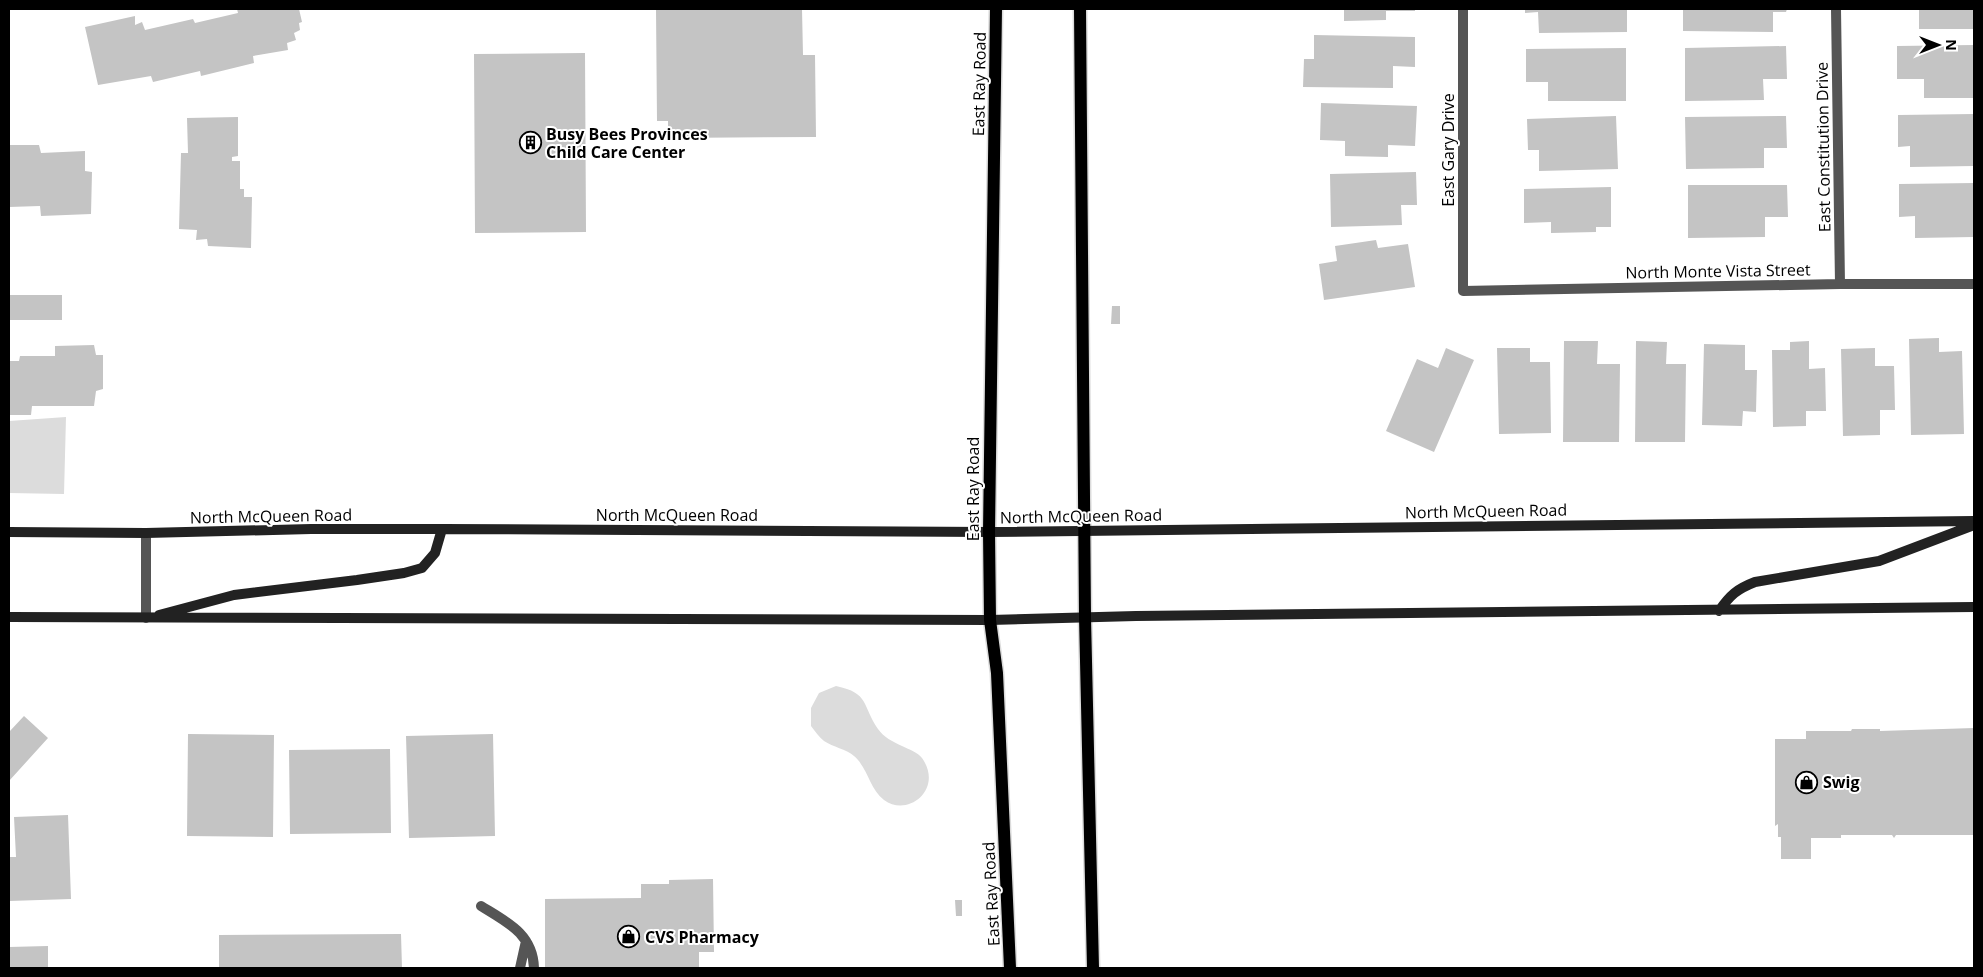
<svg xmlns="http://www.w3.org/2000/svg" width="1983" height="977" font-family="'Open Sans',sans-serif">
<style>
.green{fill:#dcdcdc}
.building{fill:#c4c4c4}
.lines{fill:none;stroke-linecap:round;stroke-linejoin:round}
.primary-casing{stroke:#dbdbdb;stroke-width:15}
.lane{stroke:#555;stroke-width:10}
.street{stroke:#555;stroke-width:10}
.secondary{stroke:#222;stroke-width:10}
.primary{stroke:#000;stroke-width:12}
.labels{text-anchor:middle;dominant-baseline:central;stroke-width:4;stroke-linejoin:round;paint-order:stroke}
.street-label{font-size:16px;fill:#000;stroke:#fff}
.poi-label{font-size:16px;font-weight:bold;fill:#000;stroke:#fff;text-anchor:start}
</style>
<rect width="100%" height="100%" fill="#fff"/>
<!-- green -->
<path class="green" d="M66,417L64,494L9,493V421Z
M836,686C870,693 862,706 878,729C889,745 915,748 922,758C944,789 908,818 884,800C869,788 868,768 854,756C846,749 833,747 824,741C819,737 815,731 811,726V708L819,693Z"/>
<!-- building -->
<path class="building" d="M237,9H299L302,22L299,23L300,30L294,33L296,40L287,43L288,50L253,56L254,63L201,76L200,71L153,82L151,76L98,85L85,27L135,16V25L142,22L145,30L193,19L195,23L238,13Z
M656,9H802L803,55H815L816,137L668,138V121H657Z
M1344,9H1415V11H1386V20L1344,21Z
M1525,9H1627V32L1539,33L1538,12L1525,13Z
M1683,9H1787L1786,12H1773V32L1683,31Z
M1919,9H1974V29H1919Z
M1314,35L1415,37V67L1393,66V88L1303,87L1304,59H1314Z
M1974,45V98H1924V79H1897V46Z
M1786,46L1787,79H1763L1764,100L1685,101V48Z
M1626,48V101H1548V82H1526V49Z
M585,53L586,232L475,233L474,54Z
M1321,103L1417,106L1415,146L1388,145V157L1345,156V141L1320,140Z
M1974,114V166L1910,167V146L1898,147V115Z
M1616,116L1618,169L1539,171V150H1528L1527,119Z
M1786,116L1787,148H1764V168L1686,169L1685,117Z
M238,117V156L232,157V161H240V189H244V197H252L251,248L208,246L207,239L196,240L197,230L179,229L181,153H188L187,118Z
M9,145H39L41,153L85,151V171L92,172L91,214L41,216L40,206L9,207Z
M1416,172L1417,205H1401L1402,225L1331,227L1330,174Z
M1974,183V237L1915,238V216L1899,217V184Z
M1688,185H1787L1788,217H1765V237L1688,238Z
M1611,187V227H1596V232L1551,233V222L1524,223V189Z
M1376,240L1378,248L1408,244L1415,287L1324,300L1319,264L1337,261L1335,246Z
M9,295H62V320H9Z
M1112,306H1120V324H1111Z
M1939,338V352L1962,351L1964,434L1911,435L1909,339Z
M1564,341H1598L1597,364H1620L1619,442H1563Z
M1636,341L1667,342L1666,364H1686L1685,442H1635Z
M1809,341V369L1825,368L1826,411H1806V426L1773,427L1772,350H1790V342Z
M1704,344L1745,345V370H1757L1756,412L1743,411L1742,426L1702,425Z
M94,345L96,355H103V389L96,391L94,406H32L31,415H9V361H19L20,356H55V346Z
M1446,348L1474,360L1434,452L1386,431L1417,359L1438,368Z
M1497,348H1530V362H1550L1551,433L1499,434Z
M1875,348V366H1894L1895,410H1880V435L1843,436L1841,349Z
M24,716L48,738L9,781V732Z
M1974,728V835H1896L1894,838L1892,835H1841V838H1811V859H1781V837H1778V824L1775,826V739H1806V731H1851L1852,729H1880V731Z
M188,734L274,735L273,837L187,836Z
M493,734L495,836L409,838L406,736Z
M390,749L391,833L290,834L289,750Z
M68,815L71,899L9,901V857H16L14,817Z
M713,879L714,952H699V968H545V899L641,898V884H669V880Z
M955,900H962V916H956Z
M401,934L402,968H219V935Z
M48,946V968H9V947Z"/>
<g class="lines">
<defs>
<path id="primary" d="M996,9L989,532L990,620L997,673L1010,968
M1080,9L1085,617L1093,968"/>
</defs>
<!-- primary casing -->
<use href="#primary" class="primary-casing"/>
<!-- lane -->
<path class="lane" d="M146,618V533
M481,906C507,922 533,934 534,968
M520,968L526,941"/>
<!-- street -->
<path class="street" d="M1463,9V291L1840,284H1974
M1836,9L1840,284"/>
<!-- secondary -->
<path class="secondary" d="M9,532L146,533L311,529H442L989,532L1974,521
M1719,611C1730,595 1737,589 1755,582L1879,561L1974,525
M159,615L234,595L357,580L404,573L422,568L435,553L442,529
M9,617L990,620L1136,616L1974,607"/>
<!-- primary -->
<use href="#primary" class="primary"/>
</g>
<!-- icons -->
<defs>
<symbol id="building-ring" viewBox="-11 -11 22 22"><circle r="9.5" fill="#fff" stroke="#000" stroke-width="1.5"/><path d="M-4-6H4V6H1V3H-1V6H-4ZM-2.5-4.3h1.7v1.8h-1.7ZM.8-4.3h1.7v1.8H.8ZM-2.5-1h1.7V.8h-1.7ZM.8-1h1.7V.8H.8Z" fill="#000"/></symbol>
<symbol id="shop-ring" viewBox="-11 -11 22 22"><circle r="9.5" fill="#fff" stroke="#000" stroke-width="1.5"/><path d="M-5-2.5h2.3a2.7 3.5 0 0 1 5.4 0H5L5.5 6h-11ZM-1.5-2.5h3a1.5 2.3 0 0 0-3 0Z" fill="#000"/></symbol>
</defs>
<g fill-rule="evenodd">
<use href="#building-ring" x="518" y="130" width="25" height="25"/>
<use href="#shop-ring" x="1794" y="770" width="25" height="25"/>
<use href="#shop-ring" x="616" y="924" width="25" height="25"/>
</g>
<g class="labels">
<!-- street labels -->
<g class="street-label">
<text transform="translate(979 84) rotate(-89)">East Ray Road</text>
<text transform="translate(1823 147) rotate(-91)">East Constitution Drive</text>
<text transform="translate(1448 150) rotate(-90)">East Gary Drive</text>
<text transform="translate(1718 271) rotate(-1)">North Monte Vista Street</text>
<text transform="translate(973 489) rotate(-90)">East Ray Road</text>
<text transform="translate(1486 511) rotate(-1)">North McQueen Road</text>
<text x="677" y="515">North McQueen Road</text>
<text transform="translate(271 516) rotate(-1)">North McQueen Road</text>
<text transform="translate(1081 516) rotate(-1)">North McQueen Road</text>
<text transform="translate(991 894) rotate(-93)">East Ray Road</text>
</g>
<!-- poi labels -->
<g class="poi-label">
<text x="546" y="134">Busy Bees Provinces<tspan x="546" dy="18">Child Care Center</tspan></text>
<text x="1823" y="782">Swig</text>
<text x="645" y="937">CVS Pharmacy</text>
</g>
</g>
<!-- border -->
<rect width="1983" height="977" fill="none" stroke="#000000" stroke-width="20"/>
<!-- north arrow -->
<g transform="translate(1938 45) rotate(90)" stroke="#ffffff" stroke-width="4" paint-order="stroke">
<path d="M0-4L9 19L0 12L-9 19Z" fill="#000000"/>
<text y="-8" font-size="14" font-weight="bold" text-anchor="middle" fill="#000000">N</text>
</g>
</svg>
